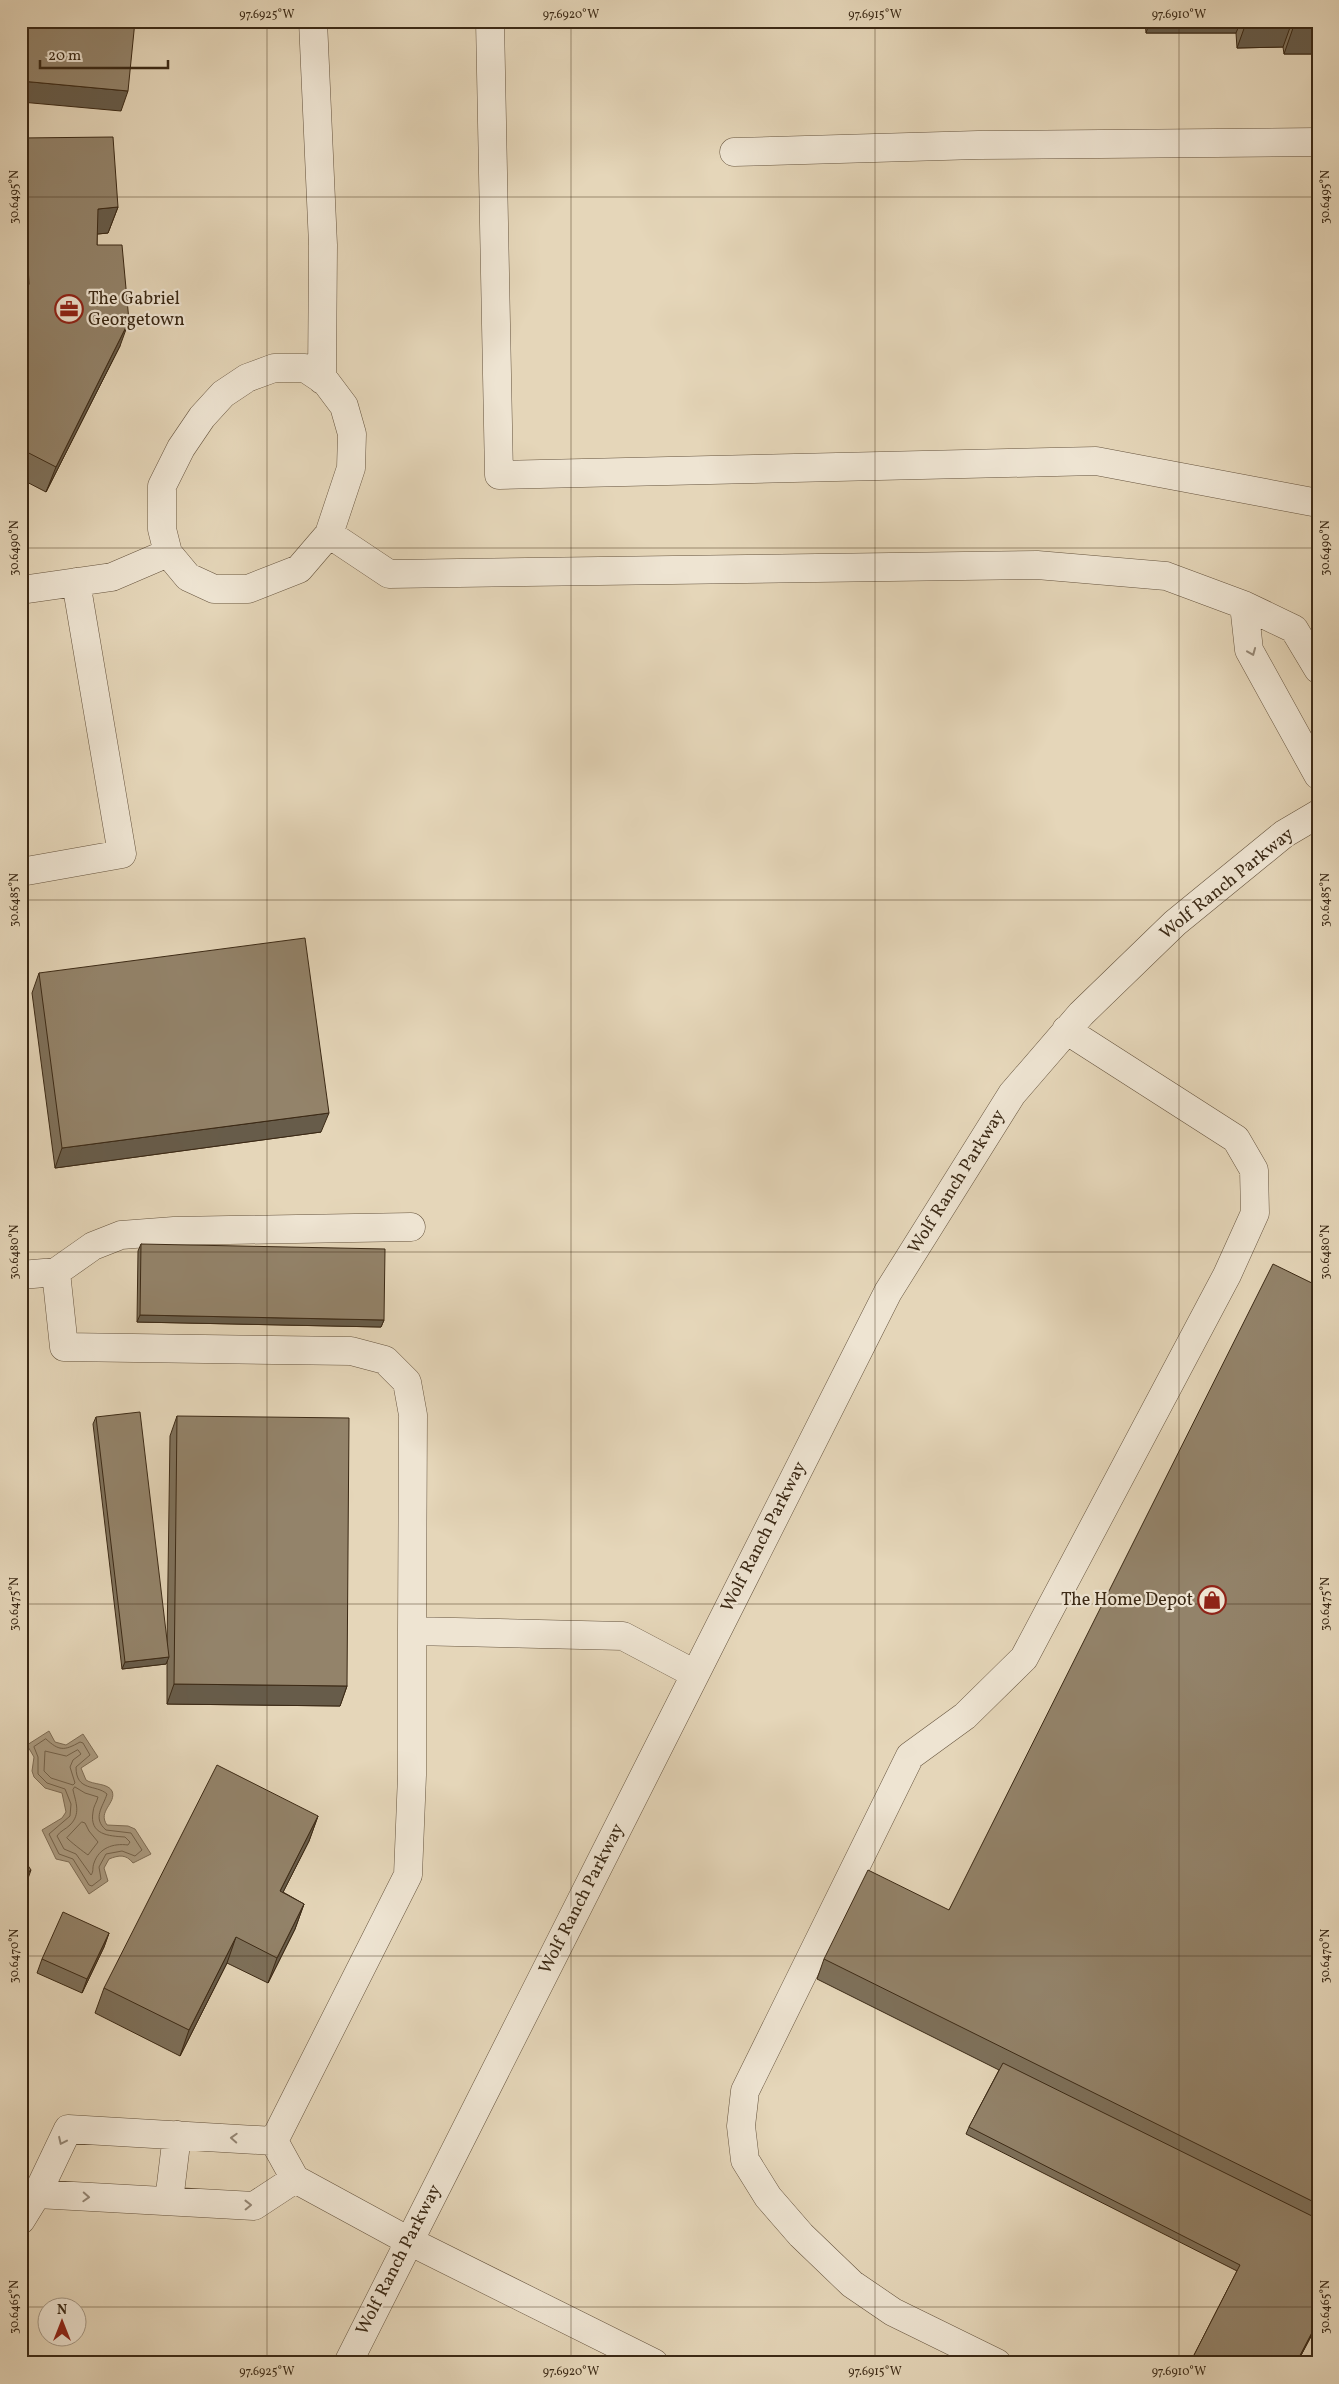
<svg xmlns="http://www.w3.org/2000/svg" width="1339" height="2384" font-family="Vollkorn,serif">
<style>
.water{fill:#ab9b81;stroke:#7e6d56}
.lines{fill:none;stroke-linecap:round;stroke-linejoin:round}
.shore{stroke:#73624b;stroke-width:1}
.minor-casing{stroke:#66543e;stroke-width:29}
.minor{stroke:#eee4d2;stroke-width:28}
.wall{fill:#7e715b;stroke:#3b2915}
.shaded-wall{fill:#675c4a;stroke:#3b2915}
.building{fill:#93836a;stroke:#3b2915}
.oneway{stroke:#948674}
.ticks{fill:none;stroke:#3b2915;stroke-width:1;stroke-opacity:0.45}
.labels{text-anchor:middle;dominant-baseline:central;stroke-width:4.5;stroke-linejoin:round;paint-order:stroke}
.poi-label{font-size:18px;fill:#3b2915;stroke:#eee4d2;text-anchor:start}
.street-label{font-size:18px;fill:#3b2915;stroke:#eee4d2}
.neatline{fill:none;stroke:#3b2915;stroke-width:2}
.ticks-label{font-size:12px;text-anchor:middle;fill:#3b2915}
</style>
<rect width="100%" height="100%" fill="#e5d6b9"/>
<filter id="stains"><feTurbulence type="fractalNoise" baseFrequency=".004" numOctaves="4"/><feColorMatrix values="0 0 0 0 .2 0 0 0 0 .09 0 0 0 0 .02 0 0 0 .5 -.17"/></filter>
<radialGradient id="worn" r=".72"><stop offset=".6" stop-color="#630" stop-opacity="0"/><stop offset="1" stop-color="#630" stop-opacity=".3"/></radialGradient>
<!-- water -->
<path class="water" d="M49,1731L55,1742L66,1745L83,1734L98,1757L81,1768L86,1780C93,1785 108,1783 112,1791C117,1803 97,1811 107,1825L128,1826L135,1829L151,1854L133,1863C126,1854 119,1855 109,1859L104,1868L108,1881L89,1894L69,1862L56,1859L42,1830L62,1818L66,1812L62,1793L45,1788L34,1777L32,1771L34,1757L27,1745Z"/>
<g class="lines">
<!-- shore -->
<path class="shore" d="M46,1739C59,1751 64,1751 80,1742L83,1743L90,1755L76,1767C76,1792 96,1784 107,1794C103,1807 92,1818 106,1830L131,1833L142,1850L135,1856L122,1851L106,1854L99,1867L101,1879L92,1886L89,1885L73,1859L59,1854L49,1834L70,1816L71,1804L65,1789L47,1783L38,1774V1757L34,1747Z
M78,1750L81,1754L73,1760L70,1767L75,1783L73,1785L51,1778L44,1771L45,1751L66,1756Z
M75,1787L85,1793L98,1797C97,1802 93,1807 93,1812C89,1835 109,1836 125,1837L130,1842L128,1845C113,1843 99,1848 94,1863C92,1868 94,1871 91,1875L76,1854L64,1849L57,1836C60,1831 66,1829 70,1825C81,1814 76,1803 73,1790Z
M82,1822L85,1823L89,1831L98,1842L88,1855C85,1853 68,1840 67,1838Z"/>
<defs>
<path id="minor" d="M313,21L323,245L322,380
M490,21L499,475L1096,461L1318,503
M734,152L978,145L1318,142
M274,368H305L326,382L344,406L352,434L351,468L329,534L299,569L248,589H214L188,577L168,553L162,529V486L181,448L202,417L223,394L247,378Z
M329,534L389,574L1037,565L1166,576L1244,605L1294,629L1318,669
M21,590L112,577L168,553
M1244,605L1249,650L1318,775
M21,872L122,854L76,582
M56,1272L93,1246L121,1235L174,1231L411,1227
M21,1275L56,1272L64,1347L351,1351L385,1360L407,1382L413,1415L412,1631L623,1636L695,1674
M274,2141L408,1875L412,1775V1631
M37,2194L254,2206L295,2179
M169,2201L177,2135
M21,2220L37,2194L68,2129L274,2141L295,2179L409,2241L654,2363
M348,2363L888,1292L1012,1094L1081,1014L1175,923L1284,834L1318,814
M997,2363L893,2312L852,2284L801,2235L768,2197L745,2160L741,2126L745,2091L910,1756L965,1716L1024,1658L1227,1275L1255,1213L1254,1170L1236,1139L1066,1030"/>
</defs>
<!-- minor casing -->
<use href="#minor" class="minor-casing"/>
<!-- minor -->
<use href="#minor" class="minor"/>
</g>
<!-- wall -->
<path class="wall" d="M1145,21H1318V54H1284L1283,47L1237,48L1236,33H1146Z
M21,144L118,207L108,233L97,234V245L120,346L46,492L21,479Z
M39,973L321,1132L55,1168L32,993Z
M141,1244L384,1320L381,1327L137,1322L138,1251Z
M1318,1286V2323L1297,2363H1190L1237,2271L966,2134L969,2127L999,2070L817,1979L824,1959L949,1910Z
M177,1416L347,1686L340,1706L167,1704V1661L166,1664L122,1669L93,1424L96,1417L167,1646L170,1436Z
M318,1816L309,1841L283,1892L304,1904L295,1929L268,1983L227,1963L180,2056L95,2013L104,1988Z
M109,1933L104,1947L82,1993L37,1973L42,1959Z"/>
<!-- shaded-wall -->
<path class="shaded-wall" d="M1150,21H1241L1236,33H1146Z
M1292,22L1283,47L1237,48L1246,23Z
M1293,28H1318V54H1284Z
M21,81L128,91L121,111L21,102Z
M118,207L108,233L88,235L98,209Z
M129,321L120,346L46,492L56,467Z
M329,1113L321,1132L55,1168L62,1148Z
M140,1315L384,1320L381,1327L137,1322Z
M169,1657L166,1664L122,1669L125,1662Z
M174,1684L347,1686L340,1706L167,1704Z
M318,1816L309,1841L271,1916L280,1891Z
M31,1870L26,1884L21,1887V1877Z
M304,1904L295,1929L268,1983L277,1958Z
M109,1933L104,1947L82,1993L87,1979Z
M236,1937L227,1963L180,2056L189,2030Z
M1318,2321V2323L1297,2363H1296Z"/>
<!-- building -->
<path class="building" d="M21,21H135L128,91L21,81Z
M1246,21H1318V28H1293L1292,22L1246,23Z
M113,137L118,207L98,209L97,245H122L129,321L56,467L21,449V300L29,284L21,138Z
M305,938L329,1113L62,1148L39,973Z
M141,1244L385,1249L384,1320L140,1315Z
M1273,1264L1318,1286V2204L824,1959L868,1870L949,1910Z
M140,1412L169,1657L125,1662L96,1417Z
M177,1416L349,1418L347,1686L174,1684Z
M217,1765L318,1816L280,1891L304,1904L277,1958L236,1937L189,2030L104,1988Z
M21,1855L31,1870L21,1877Z
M63,1912L109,1933L87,1979L42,1959Z
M1003,2063L1318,2219V2321L1296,2363H1190L1240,2265L969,2127Z"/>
<!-- one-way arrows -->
<defs><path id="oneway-chevron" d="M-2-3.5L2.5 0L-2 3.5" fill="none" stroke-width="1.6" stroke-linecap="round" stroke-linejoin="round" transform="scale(1.25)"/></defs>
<g class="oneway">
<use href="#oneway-chevron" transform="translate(1252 652) rotate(68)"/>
<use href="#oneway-chevron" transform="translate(234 2138) rotate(-177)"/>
<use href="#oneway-chevron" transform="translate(62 2141) rotate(115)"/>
<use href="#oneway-chevron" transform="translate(86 2197) rotate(3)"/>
<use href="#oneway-chevron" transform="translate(248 2205) rotate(-1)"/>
</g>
<!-- ticks -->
<path class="ticks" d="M267,21V2363M571,21V2363M875,21V2363M1179,21V2363M21,197H1318M21,548H1318M21,900H1318M21,1252H1318M21,1604H1318M21,1956H1318M21,2307H48M78,2307H1318"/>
<!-- icons -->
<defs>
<symbol id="office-ring" viewBox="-11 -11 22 22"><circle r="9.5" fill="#eee4d2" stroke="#8f2418" stroke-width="1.5"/><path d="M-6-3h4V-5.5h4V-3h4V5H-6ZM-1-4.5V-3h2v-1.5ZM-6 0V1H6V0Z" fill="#8f2418"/></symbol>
<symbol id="shop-ring" viewBox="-11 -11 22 22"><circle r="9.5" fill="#eee4d2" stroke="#8f2418" stroke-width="1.5"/><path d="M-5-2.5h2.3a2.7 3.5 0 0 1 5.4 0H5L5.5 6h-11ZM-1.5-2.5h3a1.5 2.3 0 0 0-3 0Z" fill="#8f2418"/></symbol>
</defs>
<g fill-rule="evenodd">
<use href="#office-ring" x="53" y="293" width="32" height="32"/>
<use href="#shop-ring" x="1196" y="1584" width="32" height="32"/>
</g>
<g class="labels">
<!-- poi labels -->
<g class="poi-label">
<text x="88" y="299">The Gabriel<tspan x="88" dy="21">Georgetown</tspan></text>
<text x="1193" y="1600" text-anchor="end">The Home Depot</text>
</g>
<!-- street labels -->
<g class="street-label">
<text transform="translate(1227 884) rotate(-39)">Wolf Ranch Parkway</text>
<text transform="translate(957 1182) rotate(-58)">Wolf Ranch Parkway</text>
<text transform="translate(764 1537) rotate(-63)">Wolf Ranch Parkway</text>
<text transform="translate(582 1899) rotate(-63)">Wolf Ranch Parkway</text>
<text transform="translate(399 2260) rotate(-63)">Wolf Ranch Parkway</text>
</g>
</g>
<!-- margin -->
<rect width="1339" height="2384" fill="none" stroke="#e5d6b9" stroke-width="55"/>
<!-- north arrow -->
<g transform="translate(62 2322)"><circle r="24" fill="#eee4d2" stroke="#a69986"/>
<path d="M0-4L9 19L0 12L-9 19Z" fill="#8f2418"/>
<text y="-8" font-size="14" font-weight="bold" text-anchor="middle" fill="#3b2915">N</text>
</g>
<!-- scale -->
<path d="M40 60v8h128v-8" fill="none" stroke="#3b2915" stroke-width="2.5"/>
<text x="48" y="60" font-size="15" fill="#3b2915" stroke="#eee4d2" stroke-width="4" paint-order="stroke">20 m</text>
<rect x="28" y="28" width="1284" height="2328" class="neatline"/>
<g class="ticks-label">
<text x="267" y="18">97.6925°W</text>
<text x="571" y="18">97.6920°W</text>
<text x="875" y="18">97.6915°W</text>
<text x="1179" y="18">97.6910°W</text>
<text transform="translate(14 197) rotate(-90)" y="4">30.6495°N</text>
<text transform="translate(1325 197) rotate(-90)" y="4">30.6495°N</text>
<text transform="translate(14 548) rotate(-90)" y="4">30.6490°N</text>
<text transform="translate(1325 548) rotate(-90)" y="4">30.6490°N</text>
<text transform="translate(14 900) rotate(-90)" y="4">30.6485°N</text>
<text transform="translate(1325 900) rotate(-90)" y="4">30.6485°N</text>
<text transform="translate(14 1252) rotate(-90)" y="4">30.6480°N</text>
<text transform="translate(1325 1252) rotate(-90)" y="4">30.6480°N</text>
<text transform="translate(14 1604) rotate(-90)" y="4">30.6475°N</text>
<text transform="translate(1325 1604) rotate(-90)" y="4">30.6475°N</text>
<text transform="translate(14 1956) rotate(-90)" y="4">30.6470°N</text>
<text transform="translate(1325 1956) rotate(-90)" y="4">30.6470°N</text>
<text transform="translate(14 2307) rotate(-90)" y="4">30.6465°N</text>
<text transform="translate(1325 2307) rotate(-90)" y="4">30.6465°N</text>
<text x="267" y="2375">97.6925°W</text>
<text x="571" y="2375">97.6920°W</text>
<text x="875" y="2375">97.6915°W</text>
<text x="1179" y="2375">97.6910°W</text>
</g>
<rect width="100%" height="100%" filter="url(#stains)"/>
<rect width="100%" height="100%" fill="url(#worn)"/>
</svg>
